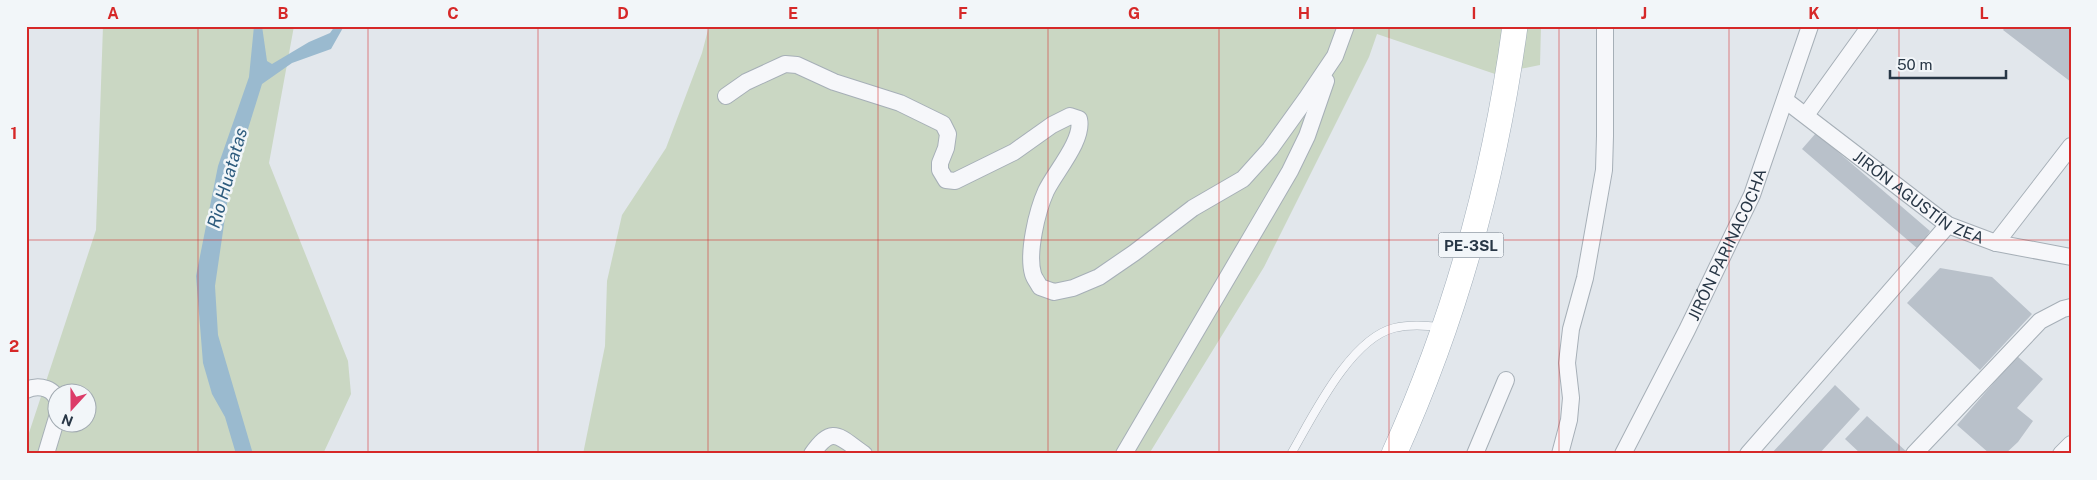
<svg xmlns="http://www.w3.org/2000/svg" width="2097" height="480" font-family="'Public Sans',sans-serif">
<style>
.green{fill:#cad7c3;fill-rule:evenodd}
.water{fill:#9abacf}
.building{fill:#b9c1ca}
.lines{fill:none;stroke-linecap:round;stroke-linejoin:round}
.lane-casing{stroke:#a6afb7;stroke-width:9}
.street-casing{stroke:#a6afb7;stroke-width:18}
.primary-casing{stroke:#a0adb9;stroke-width:26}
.lane{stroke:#f6f7fa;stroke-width:8}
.street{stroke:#f6f7fa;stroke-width:16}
.primary{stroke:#fff;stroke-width:25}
.grid{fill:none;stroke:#d62828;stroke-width:1;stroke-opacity:0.55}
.labels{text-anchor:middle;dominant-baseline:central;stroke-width:5;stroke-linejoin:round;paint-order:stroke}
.shield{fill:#f2f6f9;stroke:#65707c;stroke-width:1}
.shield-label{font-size:15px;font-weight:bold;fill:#283746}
.street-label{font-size:16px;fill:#283746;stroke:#f2f6f9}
.water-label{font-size:18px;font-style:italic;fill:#2e5c7e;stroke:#f2f6f9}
.neatline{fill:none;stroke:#d62828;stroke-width:2}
.grid-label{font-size:16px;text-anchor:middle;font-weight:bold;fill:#d62828}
</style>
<rect width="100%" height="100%" fill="#e2e7ec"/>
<!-- green -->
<path class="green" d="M103,26H294L269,163L348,361L351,394L323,454H26V442L96,230ZM58,392H88V422H58Z
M709,26H1541L1540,65L1495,74L1377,34L1369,57L1264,267L1149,454H583L605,346L607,281L622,215L666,148L702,53Z"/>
<!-- water -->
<path class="water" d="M254,26H262L267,61L272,64L309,42L330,33L335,26H344L331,49L292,63L262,84L229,190L215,286L218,335L253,454H236L225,417L212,394L203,363L196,276L218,166L249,77Z"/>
<!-- building -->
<path class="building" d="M2006,26H2071V82L2003,30Z
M1816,133L1930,231L1918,249L1802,149Z
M1940,268L1992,277L2032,314L1980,370L1907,303Z
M2017,356L2043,379L2017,408L2033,421L2018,442L2005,454H1990L1957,425Z
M1835,385L1860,409L1819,454H1771Z
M1867,416L1907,452L1906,454H1861L1845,439Z"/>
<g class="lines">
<defs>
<path id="lane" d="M1291,454C1313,416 1350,339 1394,328C1409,324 1424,325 1440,327"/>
<g id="street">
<path d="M726,96L746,82L785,64L797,65L834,82L900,103L943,124L948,134L946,148L940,163V170L946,180L955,181L1014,152L1052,125L1070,116L1079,119C1084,140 1055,172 1046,191C1037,211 1027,253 1033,274C1034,278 1038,283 1040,287L1054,292L1073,288L1099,277L1134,253L1193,208L1243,179L1270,149L1306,99L1335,56L1346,26"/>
<path id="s1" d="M1785,100L1948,225L1996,243L2071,257"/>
<path d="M1806,115L1870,26"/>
<path d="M1996,243L2071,146"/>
<path d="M26,390C39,384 56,388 58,404"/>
<path d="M46,454L58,414"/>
<path d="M812,454C833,424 839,437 864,454"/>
<path d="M1124,454L1290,171L1307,136L1326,81"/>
<path d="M1475,454L1506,380"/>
<path d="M1560,454L1569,420L1571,398L1567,363L1571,329L1585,278L1604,170L1605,136V26"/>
<path id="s2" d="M1623,454L1687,330L1752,195L1810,26"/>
<path d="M1748,454L1948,225"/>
<path d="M1914,454L2040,321L2063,309L2071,307"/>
<path d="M2061,454L2071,444"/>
</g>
<path id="primary" d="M1394,454C1456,317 1495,175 1515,26"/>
</defs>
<!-- lane casing -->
<use href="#lane" class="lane-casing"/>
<!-- street casing -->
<use href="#street" class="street-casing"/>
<!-- primary casing -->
<use href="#primary" class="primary-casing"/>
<!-- lane -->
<use href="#lane" class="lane"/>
<!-- street -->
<use href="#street" class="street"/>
<!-- primary -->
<use href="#primary" class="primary"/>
</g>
<!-- grid -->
<path class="grid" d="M198,26V454M368,26V454M538,26V454M708,26V454M878,26V454M1048,26V454M1219,26V454M1389,26V454M1559,26V454M1729,26V454M1899,26V454M26,240H2071"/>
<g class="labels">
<!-- shield labels -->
<rect class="shield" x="1438.5" y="232.5" width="65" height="25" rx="4"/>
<g class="shield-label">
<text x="1471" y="245">PE-3SL</text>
</g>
<!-- street labels -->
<g class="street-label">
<text stroke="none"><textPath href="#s1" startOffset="166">JIRÓN AGUSTÍN ZEA</textPath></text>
<text stroke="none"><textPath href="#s2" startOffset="234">JIRÓN PARINACOCHA</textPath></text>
</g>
<!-- water labels -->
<g class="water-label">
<text transform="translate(227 178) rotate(-74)">Rio Huatatas</text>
</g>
</g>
<!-- border -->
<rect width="2097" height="480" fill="none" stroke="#f2f6f9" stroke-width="55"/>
<!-- north arrow -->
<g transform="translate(72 408) rotate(201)"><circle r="24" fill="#f2f6f9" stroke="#a1aab1"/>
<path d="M0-4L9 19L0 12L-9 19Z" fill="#dc3c68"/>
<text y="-8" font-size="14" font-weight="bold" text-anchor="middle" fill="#283746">N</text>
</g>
<!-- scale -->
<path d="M1890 70v8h116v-8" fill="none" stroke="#283746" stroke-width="2.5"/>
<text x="1897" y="70" font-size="15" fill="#283746" stroke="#f2f6f9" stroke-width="4" paint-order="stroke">50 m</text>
<rect x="28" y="28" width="2042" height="424" class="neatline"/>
<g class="grid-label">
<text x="113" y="19">A</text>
<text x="283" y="19">B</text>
<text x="453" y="19">C</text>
<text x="623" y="19">D</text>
<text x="793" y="19">E</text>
<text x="963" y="19">F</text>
<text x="1134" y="19">G</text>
<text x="1304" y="19">H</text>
<text x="1474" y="19">I</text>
<text x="1644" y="19">J</text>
<text x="1814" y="19">K</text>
<text x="1984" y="19">L</text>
<text x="14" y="139">1</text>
<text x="14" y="352">2</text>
</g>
</svg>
